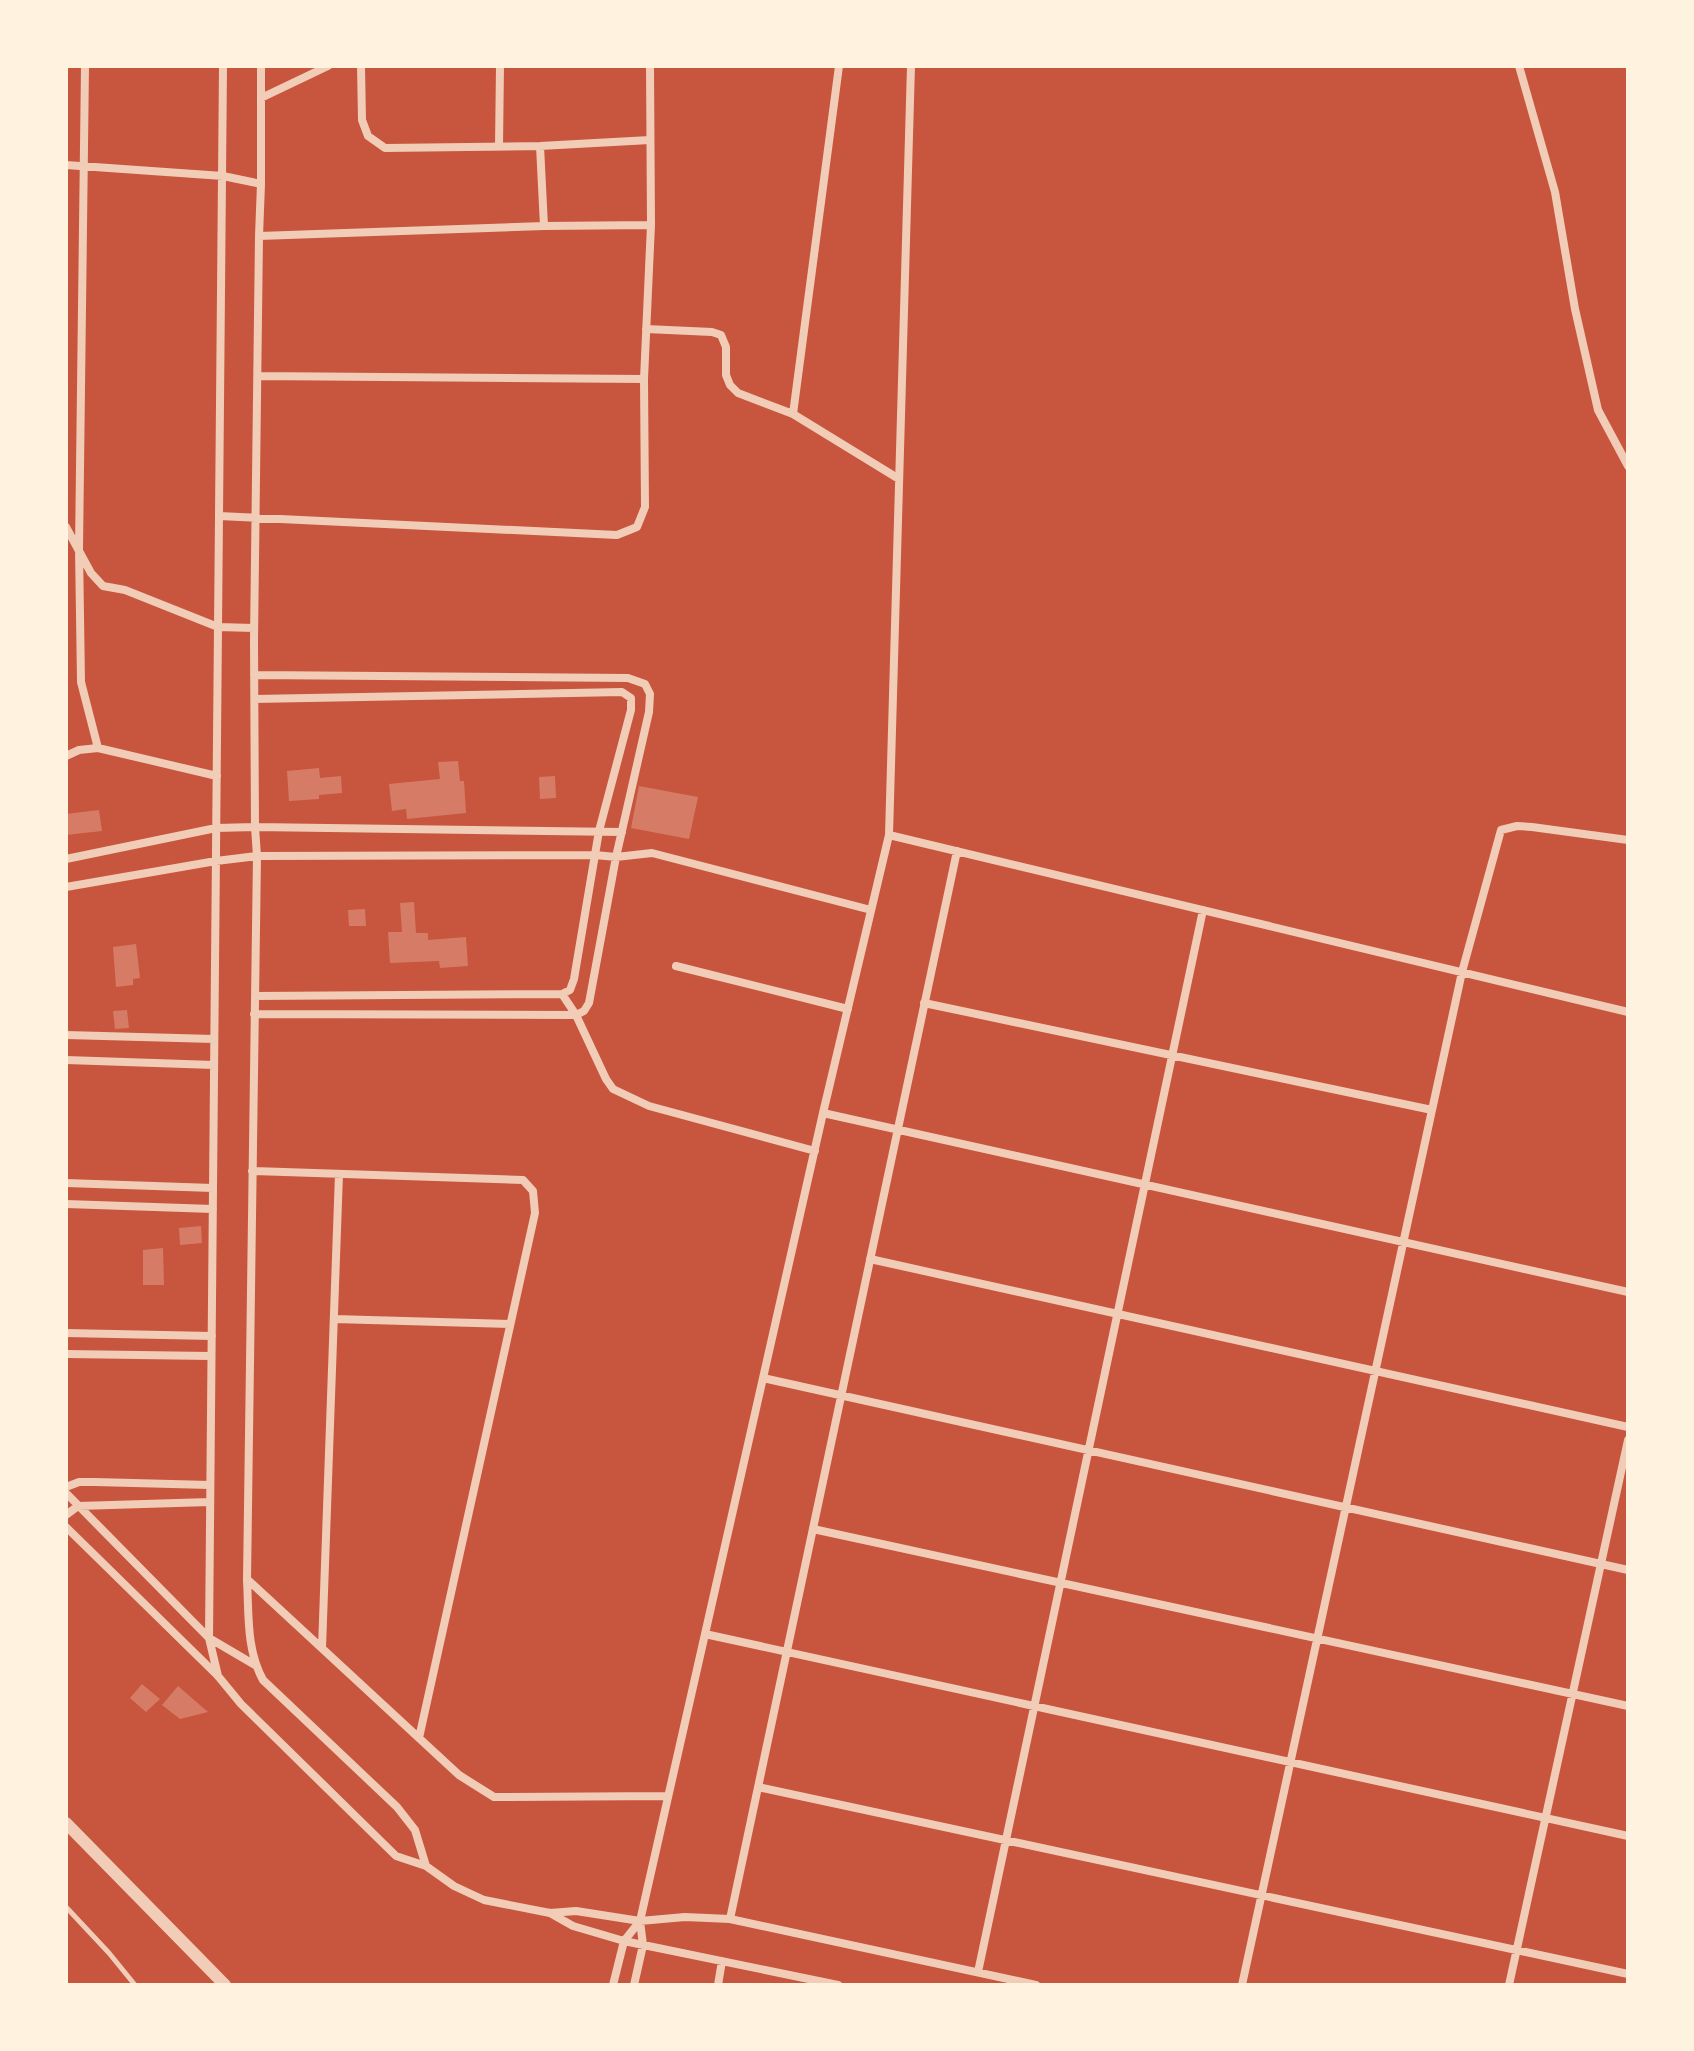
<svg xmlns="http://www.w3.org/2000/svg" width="1694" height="2051" font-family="Quicksand,sans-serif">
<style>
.building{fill:#d67c66}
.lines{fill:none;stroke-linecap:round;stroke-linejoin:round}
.service{stroke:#f1ccb7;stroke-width:5}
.minor{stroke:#f1ccb7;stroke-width:8}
.tertiary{stroke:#f1ccb7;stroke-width:12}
</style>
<rect width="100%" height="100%" fill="#c8553d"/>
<!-- building -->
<path class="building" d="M458,761L460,781H464L466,813L407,819L406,809L392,811L389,784L440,779L438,762Z
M319,768L320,778L341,776L342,793L319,795V799L289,801L287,771Z
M555,776L556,798L540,799L539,777Z
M639,786L698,797L689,839L631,828Z
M99,810L102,831L66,835V814Z
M414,902L416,933H428V940L466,937L468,966L440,968L439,961L390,963L388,932H402L400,903Z
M365,909L366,926H349L348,910Z
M136,944L140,978L133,979V985L116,987L113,947Z
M127,1010L129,1028L115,1029L113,1011Z
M201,1226L202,1243L180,1245L179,1228Z
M163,1248L164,1285H143V1250Z
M142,1684L160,1699L146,1712L130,1698Z
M178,1686L208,1712L180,1719L162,1705Z"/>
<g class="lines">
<!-- service -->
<path class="service" d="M66,1907L109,1953L135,1985"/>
<!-- minor -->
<path class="minor" d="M85,66L79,549L81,682L98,748
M261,66V184L259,236L254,640L255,827L257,856L247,1580C249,1614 246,1649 263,1680L397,1807L415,1830L426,1866
M361,66L362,120L368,136L385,148L540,146L650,140
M839,66L793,414L899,479
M1519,66L1555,192L1575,309L1598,410L1628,466
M261,98L328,66
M499,146L500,66
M540,146L544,226
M66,165L223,176L261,184
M259,236L544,226L651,225
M646,329L712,332L721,335L726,347V375L730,385L738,393L793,414
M258,376L644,379
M219,516L617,535L637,527L645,507L644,379L651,225L650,66
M66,527L91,573L103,586L125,590L218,627L254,628
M255,699L622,692L631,698V710L599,831L574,979L570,990L562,994L255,996
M66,756L79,750L98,748L217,776
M889,835L1628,1012
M66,859L216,828L255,827L622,832
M66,887L216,861L257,856L595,855L616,857L652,853L871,910
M676,966L848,1009
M562,994L576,1015L606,1079L613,1089L649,1106L815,1151
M924,1003L1432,1110
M254,1014L576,1015L584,1011L589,1003L616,857L649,712L650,694L645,684L628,678L254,675
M66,1035L214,1039
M66,1060L214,1065
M823,1113L1628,1292
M252,1171L523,1180L533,1191L535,1213L419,1738
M66,1183L213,1188
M66,1204L213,1209
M870,1259L1628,1427
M334,1319L510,1324
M66,1333L212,1336
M66,1354L211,1356
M763,1378L1628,1570
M66,1487L79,1482H95L210,1485
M66,1493L209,1638L255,1665
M66,1515L78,1506L210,1502
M66,1527L218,1676L241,1704L396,1856L426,1866L454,1886L484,1900L550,1913L576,1911L640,1921L685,1917L730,1919L1036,1985
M813,1529L1628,1706
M248,1580L459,1775L494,1797L668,1796
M705,1634L1628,1836
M322,1648L339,1174
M218,1676L209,1638L223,66
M758,1787L1628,1974
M550,1913L573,1926L624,1941L838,1985
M730,1919L957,851
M640,1921L823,1113L889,835L911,66
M978,1972L1203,910
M613,1985L624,1941L640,1921L643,1945L634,1985
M718,1985L722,1961
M1242,1985L1462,972L1501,830L1517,826L1532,827L1628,840
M1509,1985L1628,1440"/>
<!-- tertiary -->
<path class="tertiary" d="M66,1823L225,1985"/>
</g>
<!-- border -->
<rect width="1694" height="2051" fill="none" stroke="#fff3e0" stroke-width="136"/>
</svg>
